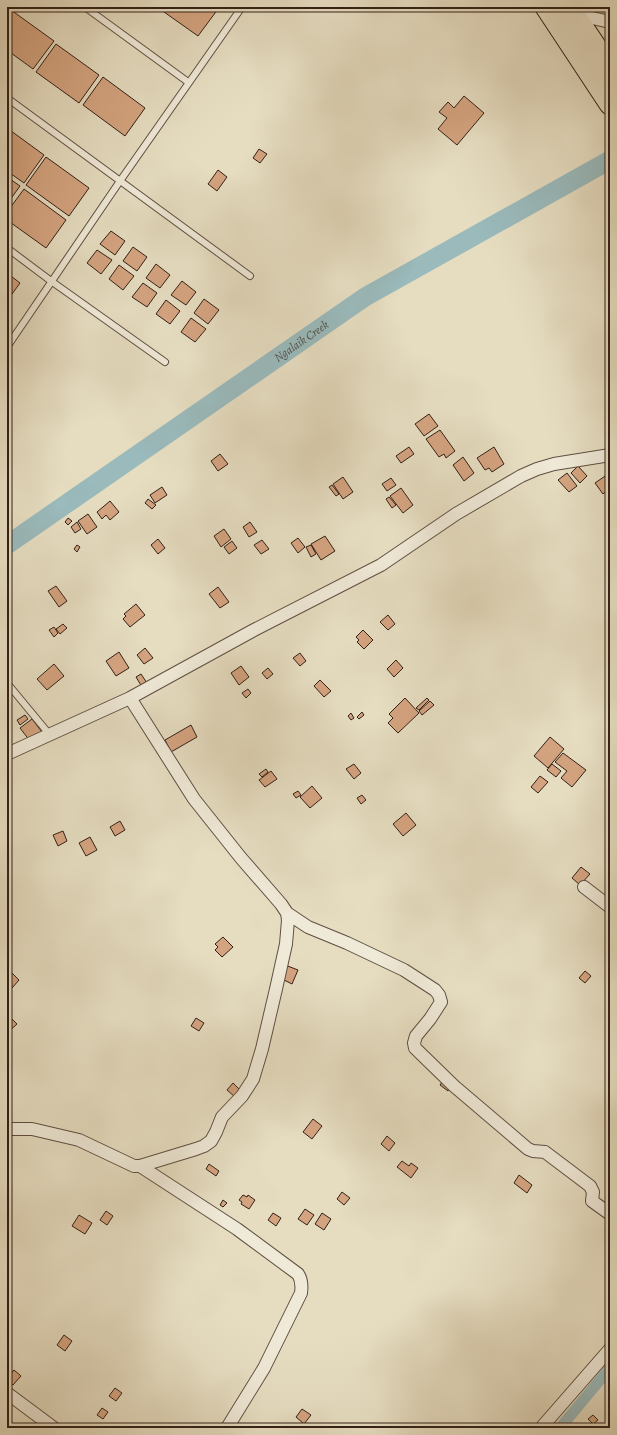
<svg xmlns="http://www.w3.org/2000/svg" width="617" height="1435" font-family="Alegreya,serif">
<style>
.lines{fill:none;stroke-linecap:round;stroke-linejoin:round}
.canal{stroke:#9ababc;stroke-width:11}
.river{stroke:#9ababc;stroke-width:19}
.building{fill:#d4a480;stroke:#322017}
.lane-casing{stroke:#5f4f42;stroke-width:8}
.street-casing{stroke:#5f4f42;stroke-width:14}
.highway-casing{stroke:#322017;stroke-width:23}
.lane{stroke:#efe9d7;stroke-width:6}
.street{stroke:#efe9d7;stroke-width:12}
.highway{stroke:#e6ddc1;stroke-width:21}
.labels{text-anchor:middle;dominant-baseline:central;stroke-width:4;stroke-linejoin:round;paint-order:stroke}
.water-label{font-size:12px;font-style:italic;fill:#514e49;stroke:#efe9d7}
</style>
<rect width="100%" height="100%" fill="#e6ddc1"/>
<filter id="stains"><feTurbulence type="fractalNoise" baseFrequency=".005" numOctaves="4"/><feColorMatrix values="0 0 0 0 .2 0 0 0 0 .09 0 0 0 0 .02 0 0 0 .5 -.17"/></filter>
<radialGradient id="worn" r=".72"><stop offset=".6" stop-color="#630" stop-opacity="0"/><stop offset="1" stop-color="#630" stop-opacity=".3"/></radialGradient>
<g class="lines">
<!-- canal -->
<path class="canal" d="M560,1428L610,1368"/>
<!-- river -->
<path class="river" id="s1" d="M7,545L365,297L610,160"/>
</g>
<!-- building -->
<path class="building" d="M157,7H216L218,9L198,36Z
M11,10L54,41L33,69L7,50V16Z
M56,44L99,75L79,103L36,72Z
M103,77L145,108L125,136L83,105Z
M464,96L484,113L457,145L438,129L447,118L439,112L448,102L454,108Z
M7,128L44,155L24,183L7,171Z
M259,149L267,154L260,163L253,158Z
M46,157L89,188L69,216L26,185Z
M218,170L227,177L217,191L208,184Z
M7,177L20,186L7,204Z
M24,189L66,220L46,248L7,220V212Z
M111,231L125,241L115,255L100,244Z
M133,247L147,257L137,271L123,261Z
M97,250L112,260L101,274L87,263Z
M156,264L170,275L160,288L146,278Z
M119,265L134,276L123,290L109,279Z
M7,273L20,283L7,301Z
M182,281L196,292L186,305L171,295Z
M143,283L157,293L147,307L132,297Z
M204,299L219,310L208,324L194,313Z
M166,300L180,311L170,324L156,314Z
M191,318L206,329L195,342L181,332Z
M429,414L438,426L424,436L415,424Z
M440,430L455,451L446,458L444,454L439,457L426,439Z
M409,447L414,454L401,463L396,456Z
M494,447L504,464L492,472L489,468L485,470L477,458Z
M220,454L228,464L218,471L211,461Z
M463,457L474,473L464,481L453,465Z
M578,466L587,476L580,483L571,473Z
M567,473L577,486L569,492L558,480Z
M608,474L610,477V488L603,494L595,483Z
M343,477L353,492L343,499L333,484Z
M391,478L396,485L387,491L382,484Z
M332,485L339,494L336,496L329,487Z
M162,487L167,495L155,503L150,495Z
M401,488L413,505L403,513L390,496Z
M389,497L396,505L392,508L386,499Z
M148,499L156,505L152,509L145,503Z
M110,501L119,512L110,520L106,515L102,519L97,512Z
M88,514L97,527L87,534L78,521Z
M68,518L72,521L68,525L65,522Z
M77,522L81,529L75,533L71,527Z
M250,522L257,532L249,537L243,527Z
M224,529L231,539L221,547L214,536Z
M325,536L335,551L321,560L311,544Z
M298,538L305,547L298,553L291,543Z
M158,539L165,548L158,554L151,545Z
M262,540L269,549L261,554L254,545Z
M232,541L237,548L229,554L224,547Z
M77,545L80,547L77,552L74,549Z
M311,545L316,554L311,557L306,547Z
M56,586L67,601L59,607L48,591Z
M218,587L229,602L220,608L209,594Z
M136,604L145,615L130,627L123,619L126,616L124,614Z
M388,615L395,624L388,630L380,622Z
M63,624L67,628L60,634L56,629Z
M54,627L58,633L54,637L49,630Z
M363,630L373,640L364,649L357,642L359,640L356,637Z
M145,648L153,658L144,664L137,655Z
M119,652L129,668L116,676L106,661Z
M300,653L306,661L300,666L293,658Z
M396,660L403,668L394,677L387,669Z
M54,664L64,676L47,690L37,679Z
M241,666L249,677L239,685L231,673Z
M268,668L273,674L267,679L262,673Z
M141,674L147,683L142,687L136,677Z
M320,680L331,691L324,697L314,686Z
M248,689L251,693L246,698L242,693Z
M405,698L419,713L398,733L388,723L393,718L389,714Z
M427,698L429,700L419,710L416,708Z
M430,701L434,705L422,715L419,711Z
M362,712L364,715L359,719L357,717Z
M351,713L354,718L351,720L348,716Z
M25,715L28,719L20,725L17,720Z
M32,719L42,732L30,741L20,728Z
M191,725L197,737L171,752L165,740Z
M550,737L564,749L548,768L534,756Z
M563,753L586,770L572,787L561,778L567,771L555,762Z
M354,764L361,773L354,779L346,769Z
M552,764L561,771L556,777L547,770Z
M266,769L268,772L262,777L259,774Z
M271,771L277,779L265,787L259,780Z
M540,776L548,782L538,793L531,787Z
M312,786L322,798L310,808L300,797Z
M298,791L301,795L296,798L293,794Z
M362,795L366,800L361,804L357,798Z
M406,813L416,825L403,836L393,824Z
M120,821L125,830L115,836L110,827Z
M63,831L67,841L58,846L53,835Z
M90,837L97,850L86,856L79,843Z
M581,867L590,874L580,885L572,878Z
M223,937L233,947L222,957L215,950L218,947L215,944Z
M285,965L298,970L292,984L280,978Z
M585,971L591,976L585,983L579,978Z
M12,973L19,980L12,988L7,983V978Z
M8,1015L17,1024L7,1033V1016Z
M196,1018L204,1023L199,1031L191,1026Z
M444,1079L452,1085L448,1091L440,1085Z
M233,1083L241,1091L235,1097L227,1090Z
M313,1119L322,1126L312,1139L303,1132Z
M387,1136L395,1143L389,1151L381,1144Z
M402,1161L409,1166L411,1163L418,1168L411,1178L397,1167Z
M209,1164L219,1171L216,1176L206,1169Z
M519,1175L532,1185L527,1193L514,1183Z
M342,1192L350,1198L344,1205L337,1199Z
M243,1195L247,1197L248,1195L255,1200L249,1209L241,1204L242,1202L239,1200Z
M223,1200L227,1203L223,1207L220,1205Z
M305,1209L314,1215L307,1225L298,1219Z
M106,1211L113,1216L107,1225L100,1220Z
M273,1213L281,1218L276,1226L268,1220Z
M322,1213L331,1219L324,1230L315,1224Z
M79,1215L92,1223L85,1234L72,1226Z
M64,1335L72,1341L65,1351L57,1345Z
M14,1370L21,1376L13,1385L7,1381V1379Z
M115,1388L122,1393L116,1401L109,1396Z
M102,1408L108,1412L103,1419L97,1415Z
M302,1409L311,1415L304,1424L296,1417Z
M593,1415L598,1420L593,1424L588,1419Z"/>
<g class="lines">
<defs>
<path id="lane" d="M85,7L188,82
M7,98L250,276
M7,248L51,281L165,362
M7,347L120,181L242,7
M7,683L50,735"/>
<path id="street" d="M574,14L610,22
M7,754L130,698L254,630L381,565L456,514L521,476L537,469L554,464L610,455
M584,887L610,907
M287,913L308,927L347,943L404,970L435,990L439,995L441,1002L430,1019L416,1036L414,1043L415,1048L454,1086L528,1149L533,1151L545,1152L590,1186L593,1192L592,1201L610,1214
M7,1129H32L79,1140L134,1166H140L196,1149L204,1146L211,1141L216,1132L222,1117L242,1096L253,1079L262,1049L276,989L286,944L288,920L287,913L281,904L241,858L194,799L130,698
M140,1166L237,1229L298,1274C302,1280 302,1286 301,1293L264,1368L227,1428
M7,1393L54,1428
M541,1428L610,1349"/>
<path id="highway" d="M546,7L610,104
M569,7L610,68"/>
</defs>
<!-- lane casing -->
<use href="#lane" class="lane-casing"/>
<!-- street casing -->
<use href="#street" class="street-casing"/>
<!-- highway casing -->
<use href="#highway" class="highway-casing"/>
<!-- lane -->
<use href="#lane" class="lane"/>
<!-- street -->
<use href="#street" class="street"/>
<!-- highway -->
<use href="#highway" class="highway"/>
</g>
<g class="labels">
<!-- water labels -->
<g class="water-label">
<text stroke="none"><textPath href="#s1" startOffset="358">Ngalaik Creek</textPath></text>
</g>
</g>
<!-- margin -->
<rect width="617" height="1435" fill="none" stroke="#e6ddc1" stroke-width="24"/>
<rect x="8" y="8" width="601" height="1419" fill="none" stroke="#322017" stroke-width="2"/>
<rect x="12" y="12" width="593" height="1411" fill="none" stroke="#322017"/>
<rect width="100%" height="100%" filter="url(#stains)"/>
<rect width="100%" height="100%" fill="url(#worn)"/>
</svg>
